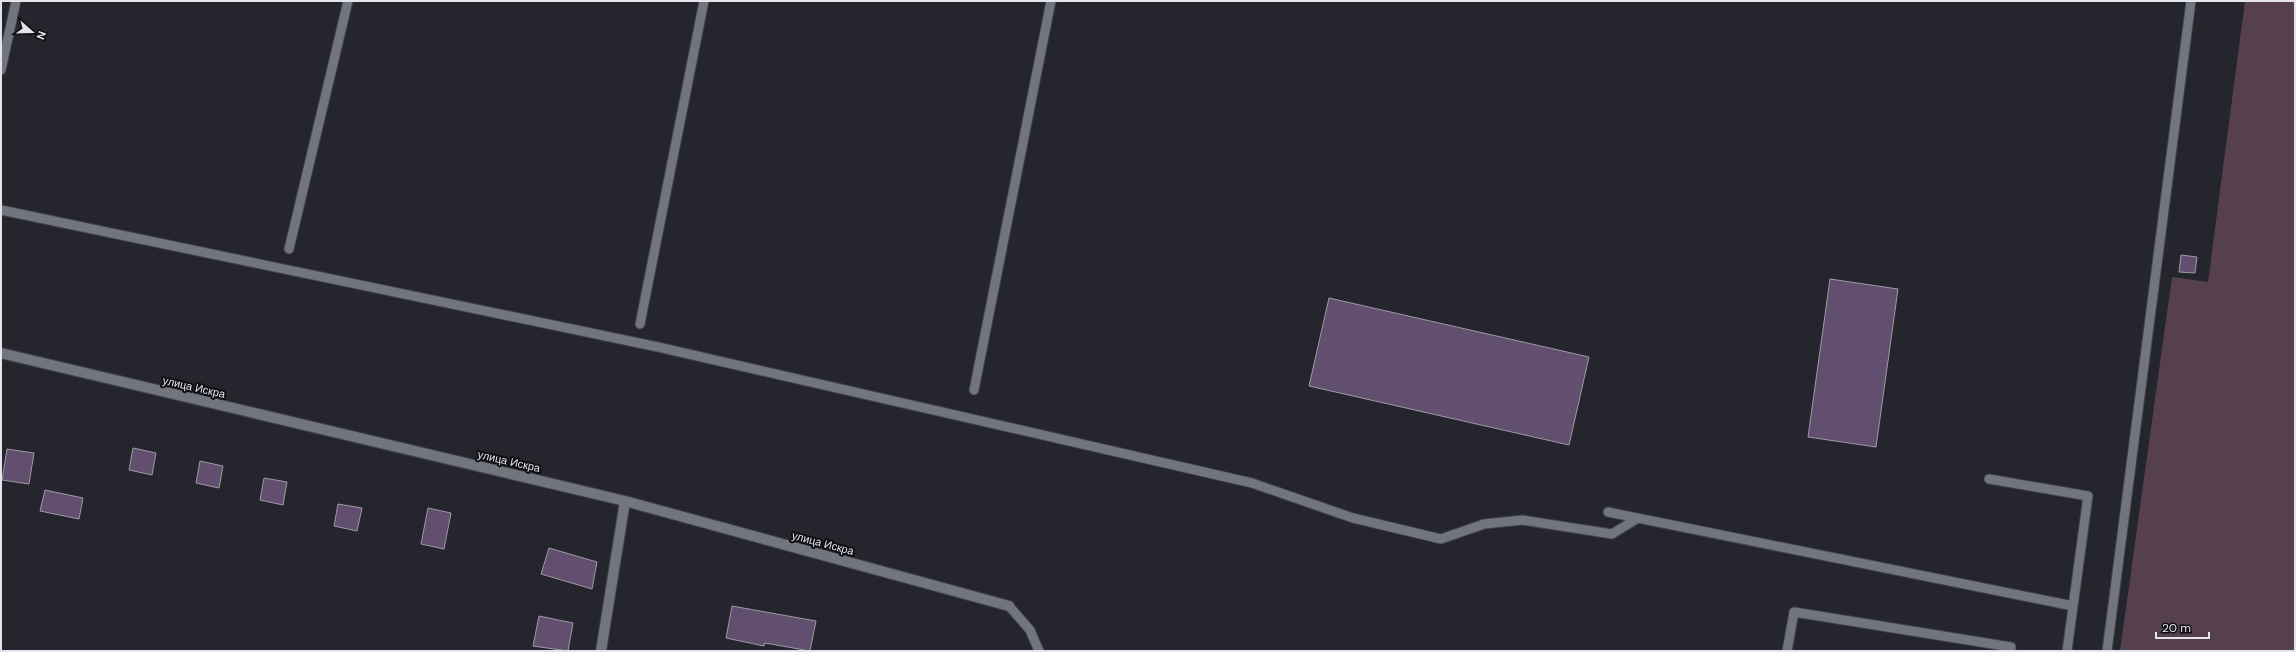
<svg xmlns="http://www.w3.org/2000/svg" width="2296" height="652" font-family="'DM Sans',sans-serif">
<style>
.grass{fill:#56404e}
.building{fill:#624f70;stroke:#9f9aa3}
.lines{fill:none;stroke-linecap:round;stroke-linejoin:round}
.service-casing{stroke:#414248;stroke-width:11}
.minor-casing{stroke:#414248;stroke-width:12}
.service{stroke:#73757e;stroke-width:9}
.minor{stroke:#73757e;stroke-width:10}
.labels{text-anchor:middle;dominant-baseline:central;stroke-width:4;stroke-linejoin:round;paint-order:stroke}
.street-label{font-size:11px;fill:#e4e5ea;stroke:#0e0e12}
</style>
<rect width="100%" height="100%" fill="#24252d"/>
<!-- grass -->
<path class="grass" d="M2245,1H2295V651H2120L2172,277L2208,282Z"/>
<!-- building -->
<path class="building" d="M2181,255L2197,257L2195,273L2179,272Z
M1830,279L1898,289L1876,447L1808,437Z
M1329,298L1589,357L1569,445L1309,386Z
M133,448L156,453L152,475L129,470Z
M7,449L34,453L29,484L2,480Z
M200,461L223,466L219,488L196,483Z
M264,478L287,482L283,505L260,500Z
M45,490L83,498L79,519L40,511Z
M338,504L362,508L357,531L334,526Z
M428,508L451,513L444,549L421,544Z
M549,548L597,562L592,589L541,574Z
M732,606L816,621L810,651L765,643L764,646L726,638Z
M539,616L573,623L568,651L533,646Z"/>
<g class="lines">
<defs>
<path id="service" d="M1,70L16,1
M1,210L658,347L1252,483L1353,518L1441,539L1484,524L1522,520L1612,534L1638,518
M289,249L348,1
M640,324L704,1
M974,390L1051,1
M1989,479L2088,496L2067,651
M1608,512L2073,606
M1009,606L1030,630L1039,651
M1787,651L1794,612L2011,647V651
M2107,651L2191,1"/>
<path id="minor" d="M1,353L625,501L1009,606
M601,651L625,501"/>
</defs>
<!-- service casing -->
<use href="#service" class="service-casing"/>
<!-- minor casing -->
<use href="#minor" class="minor-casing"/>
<!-- service -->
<use href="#service" class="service"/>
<!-- minor -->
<use href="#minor" class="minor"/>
</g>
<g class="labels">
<!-- street labels -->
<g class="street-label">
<text transform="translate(194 387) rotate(13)">улица Искра</text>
<text transform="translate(509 461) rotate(13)">улица Искра</text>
<text transform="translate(823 543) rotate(15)">улица Искра</text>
</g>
</g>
<!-- border -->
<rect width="2296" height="652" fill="none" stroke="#e4e5ea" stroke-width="4"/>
<!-- north arrow -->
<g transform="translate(32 32) rotate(110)" stroke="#0e0e12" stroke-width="3" paint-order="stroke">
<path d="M0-3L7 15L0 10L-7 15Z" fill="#e4e5ea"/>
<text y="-6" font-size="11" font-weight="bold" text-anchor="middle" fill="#e4e5ea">N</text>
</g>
<!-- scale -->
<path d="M2156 632v6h53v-6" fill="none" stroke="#e4e5ea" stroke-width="2"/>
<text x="2162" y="632" font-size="12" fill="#e4e5ea" stroke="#0e0e12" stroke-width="3" paint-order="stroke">20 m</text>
</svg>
